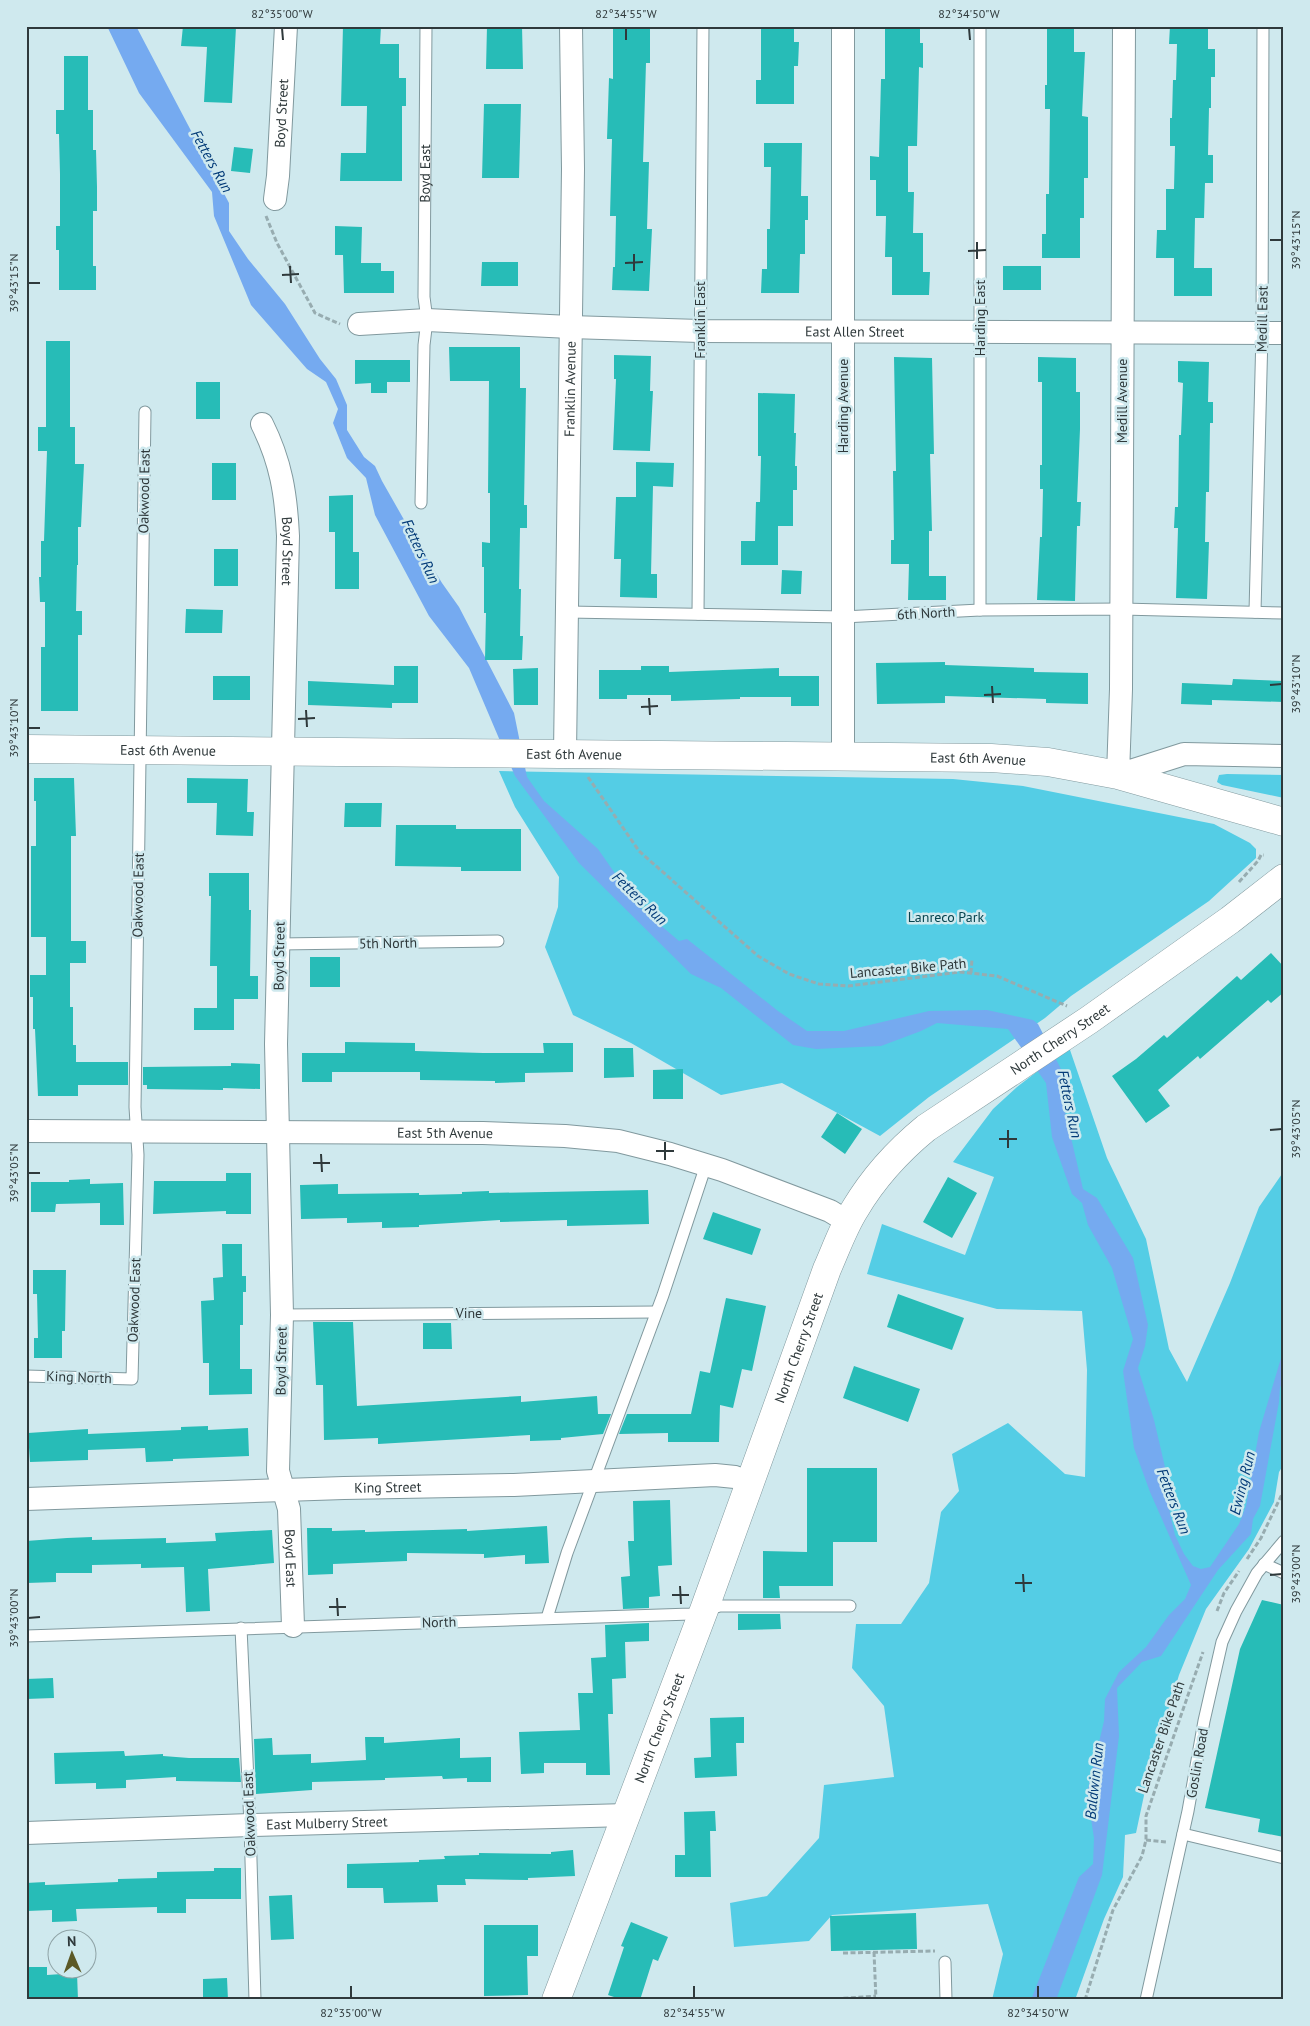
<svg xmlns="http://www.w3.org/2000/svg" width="1310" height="2026" font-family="'PT Sans',sans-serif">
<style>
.green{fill:#54cde5}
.water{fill:#75aaf0}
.building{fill:#27bcb7}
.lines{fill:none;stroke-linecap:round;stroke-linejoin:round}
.service-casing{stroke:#81999e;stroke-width:13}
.minor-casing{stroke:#81999e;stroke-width:24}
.tertiary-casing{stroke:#81999e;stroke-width:29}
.secondary-casing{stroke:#81999e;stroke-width:29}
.path{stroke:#97acb0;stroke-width:3;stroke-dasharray:5 2.5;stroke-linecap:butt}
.service{stroke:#fff;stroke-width:11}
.minor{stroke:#fff;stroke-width:22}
.tertiary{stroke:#fff;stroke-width:28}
.secondary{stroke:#fff;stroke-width:28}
.ticks{fill:none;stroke:#2f393b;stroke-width:2}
.labels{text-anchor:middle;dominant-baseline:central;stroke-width:5;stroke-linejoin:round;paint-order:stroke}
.street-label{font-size:14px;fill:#2f393b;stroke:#cfe9ee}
.park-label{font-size:14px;fill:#07434e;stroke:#cfe9ee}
.water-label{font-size:15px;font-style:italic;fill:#033b78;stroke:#cfe9ee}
.neatline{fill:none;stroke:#2f393b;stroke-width:2}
.ticks-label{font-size:12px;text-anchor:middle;fill:#2f393b}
</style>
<rect width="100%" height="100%" fill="#cfe9ee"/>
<!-- green -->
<path class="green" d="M499,771L953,779L1023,786L1214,824L1250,843L1256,849V858L1209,901L1071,996L1045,1018L929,1097L880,1136L782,1083L721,1095L631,1043L573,1015L545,947L558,907L559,877L515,807Z
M1227,774L1284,775V798L1222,785L1217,782L1219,775Z
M1069,1047L1107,1158L1146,1239L1169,1349L1187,1382L1230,1283L1259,1207L1284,1171V1464L1279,1472L1274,1502L1249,1549L1206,1609L1179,1675L1146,1786L1136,1833L1125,1835L1123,1877L1104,1919L1075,2000H992L1003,1954L988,1904L832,1915L809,1941L734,1947L730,1903L767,1896L819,1838L824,1785L894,1777L884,1706L852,1668L856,1624H901L929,1583L941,1512L959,1491L952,1454L1008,1423L1065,1474L1085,1477L1087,1370L1082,1311L997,1309L867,1274L882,1224L965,1255L994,1177L953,1162L993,1109L1017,1087Z"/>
<!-- water -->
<path class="water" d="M107,26H136L229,203V231L248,259L285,304L320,359L336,379L347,405V430L364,457L375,466L382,481L411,532L442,583L459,607L514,713L527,777L544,801L598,849L621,882L631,900L679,941L687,939L778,1011L807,1031H844L929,1011L987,1010L1033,1020L1038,1024L1063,1073L1062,1099L1083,1189L1097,1198L1133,1258L1148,1325L1145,1346L1138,1368L1154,1420L1165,1467L1170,1514L1175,1535L1184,1554L1193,1566L1201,1569L1210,1567L1239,1524L1246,1506L1259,1432L1284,1348V1383L1280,1387L1279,1402L1260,1506L1253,1519L1251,1534L1218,1570L1161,1656L1142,1662L1117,1688L1119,1736L1102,1875L1056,2000H1031L1079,1877L1093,1864L1094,1838L1087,1793L1104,1721L1105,1699L1119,1672L1146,1647L1169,1615L1185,1599L1191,1585L1150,1492L1134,1448L1123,1371L1133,1339L1112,1268L1088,1225L1082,1203L1072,1194L1052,1137L1046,1083L1008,1029L937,1023L921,1031L881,1046L816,1049L793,1045L721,988L691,974L579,863L515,776L469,668L429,616L375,515L366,478L347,458L333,423L338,409L326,382L307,369L251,305L214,216L212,192L139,93Z"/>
<!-- building -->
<path class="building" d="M183,26L236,27L232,103L204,102L207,47L181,46Z
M343,26H381L380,44H399V78H406V106H402V181H340L341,153H366L367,106H341Z
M487,26H522L523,69H486Z
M613,26H650V63H646L643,162H649L647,229H652L649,291L612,290L613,267H615L616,216H610L612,139H607L609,78L613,79Z
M761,26H794V42H799L798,66H794V104H756V80H761Z
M885,26H920V43H923V68L919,67L917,146H908V192H914L913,233H923V272H930L929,295H892V257H885L886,216H876V180H870V156L879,157L881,79H885Z
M1047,26H1074V52H1085L1082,116L1088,117V178H1084V218H1080V258H1042V234H1046V194H1049L1050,109H1045V85H1047Z
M1170,26H1208V49H1215V77H1211V108H1209L1208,155H1213V183H1205L1204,218H1195L1194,268H1212V296H1174V258H1156L1157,230H1166V189H1174L1175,146H1170V118H1172L1173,80H1176L1177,44H1169Z
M64,56H88V110H93V150H96L97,187V211H93V266H96V290H59V250H56V226H60V174L59,134H56V110H64Z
M484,104H521L519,178H482Z
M764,143H802L801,196H808V220H805V254H800L799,293H761L762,269H767V229H770L771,167H764Z
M234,147L253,149L250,173L231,171Z
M335,226L362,227L361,263H381V271H394V293H344L343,255H335Z
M482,262H518V286H481Z
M1003,266H1041V290H1003Z
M46,341H70V427H75V464H84L81,527H78V565H77L76,611H82V635H78V711H41V647H45V602H40L39,577H41V541H44L47,451H38V427H46Z
M449,347H520V388H526L524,505H527V528H520L519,589H521L520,636H523L522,660H485L486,613H484V567H482V542L490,543V493H488L489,381H450Z
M614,355L651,356L650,391H653L650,451L613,450L616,379H614Z
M894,357L932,358L934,454H930L932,531H929V576H946V600H908L909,564H891V540H894L893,471H896Z
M1038,357L1076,358V392H1080V429L1077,502H1081L1080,526H1077L1075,601L1037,600L1040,537H1042L1043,489H1040V465H1042V382H1038Z
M355,360H410V382H387V393H371V383L355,384Z
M1178,361L1209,362L1208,402H1213V423H1210L1209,492H1206L1205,542H1209L1207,599L1176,598L1178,528H1174L1175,507H1178L1179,435H1181L1183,383L1178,382Z
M196,382H220V419H196Z
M758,393L795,394L794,433H796L795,466H797V490H793V526H778V565H741V541H755L756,502H760L761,456H758Z
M636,462L674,463L673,487L653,486L651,574H657V598L620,597L621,559H614L616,497H636Z
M212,463H236V500H212Z
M353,495V552H359V589H335V532H329V496Z
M214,549H238V586H214Z
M782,570L802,571L801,594H781Z
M186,609L223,610L222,633H185Z
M945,662V665L1034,668V672L1088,673V704L1046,703V699L945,696V703L877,704L876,663Z
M394,666H418V703H392V708L308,705V681L394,685Z
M641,666H669V672L779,668V676H819V706H791V697H740V699L671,701V695H627V699H599V670H641Z
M538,668V705H514L513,669Z
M213,676H250V700H213Z
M1233,679L1284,681V702L1212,700V705L1181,704L1182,683L1232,685Z
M34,778H74L76,836H71V941H86V963H70V1007H73V1045H76V1062H128V1085H78V1096H38L35,1029H33V997H30V975H46V937H31V846H36V801H34Z
M187,778L248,779L247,812H254L253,836L216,835L217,803H187Z
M345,803H382L381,827H344Z
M396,825H456V829H521V871H461V867L395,866Z
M209,873H249V910H251L250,976H258V999H234V1030H194V1008H217V966H210L211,896H209Z
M1271,953L1284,967V992L1271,1003L1268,1000L1200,1059L1198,1056L1158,1090L1170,1106L1146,1123L1112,1076L1136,1059L1164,1035L1167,1038L1237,976L1241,980Z
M310,957H340V987H310Z
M345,1042L415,1043V1051L483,1053H544L543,1043H573V1072L525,1073V1082L495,1083V1081L420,1080V1072H332V1082H302V1053H345Z
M604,1048H633L634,1077L604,1078Z
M231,1063L260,1064V1089L223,1088V1090L147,1089V1085H143V1067L231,1066Z
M683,1069V1099H653V1070Z
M837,1113L862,1129L845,1154L821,1137Z
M226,1173H251V1214H226V1211L153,1214L154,1181H226Z
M948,1177L977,1193L952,1238L923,1222Z
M90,1179V1184L123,1183L124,1225H100V1203L56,1204L55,1212H31V1182H69V1180Z
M338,1184V1194L419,1193V1195L462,1194V1192L489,1191V1193L648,1190L649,1224L567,1226V1220L500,1222V1220L419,1225V1227L382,1228V1222L347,1223V1218L301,1219L300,1185Z
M713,1212L761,1229L752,1255L703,1239Z
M222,1244H242V1276H246V1292H243V1325H240V1369H252V1394L209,1395V1363H203L201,1301L214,1300L213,1278L223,1277Z
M33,1270H66L65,1331H62V1358H34V1338H38L37,1294H33Z
M898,1294L964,1318L952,1350L887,1327Z
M726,1298L766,1306L752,1371L742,1369L733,1408L720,1405L719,1442H668V1433L619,1434L627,1414H691L700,1371L710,1373Z
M313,1322H353L357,1406L521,1396V1402L597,1396L598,1414H611L603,1434L561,1438V1440L530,1441V1435L378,1444V1438L324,1440L323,1385H316Z
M423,1323H451L452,1349H423Z
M854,1366L920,1389L908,1422L843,1398Z
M208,1426V1430L248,1428L249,1456L173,1459V1461L146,1462L145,1448L88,1450V1460L30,1462L28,1433L88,1429V1434L181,1430V1427Z
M807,1468H877V1542H833V1586H779L780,1598H763V1551L807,1552Z
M670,1500L672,1565L658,1566L660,1596L649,1597V1608L623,1609L621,1577L630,1576L628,1541H634L633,1501Z
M547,1526L549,1563L525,1564V1555L484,1558V1554L407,1553V1561L333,1564V1574L308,1575L307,1528H332V1531L365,1530V1532L467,1529V1531Z
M272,1530L274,1563L208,1569L210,1611L186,1612L184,1567L141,1568V1564L92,1565V1573H56V1582L27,1583L26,1541L67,1538L92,1537V1540L166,1538V1543L216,1541L215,1533Z
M1262,1600L1284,1605V1837L1258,1832L1260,1819L1205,1808L1240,1649Z
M738,1614H780L781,1629L738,1630Z
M649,1623V1641L625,1642L626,1678L612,1679L613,1714H608L610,1775H586V1763H544V1773L521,1774L519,1732L580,1730L578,1693H593L591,1658L606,1657L605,1625Z
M53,1678L54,1698L26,1699V1679Z
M744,1717V1743H736L737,1776L695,1778L694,1758L711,1757L710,1718Z
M365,1737H384V1743L460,1738V1758L491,1757V1782H467V1778L443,1779L442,1776L385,1778V1780L312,1782V1790L256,1794L254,1739L272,1738L273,1755L311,1754V1763L366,1760Z
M124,1751L125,1756L163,1754V1756L189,1758H239L241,1782L176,1781V1777L126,1780V1788L96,1789V1783L55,1784L54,1753Z
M715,1811L716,1831H710L711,1877H675V1855H685L684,1812Z
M573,1850L575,1876L528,1878V1880L465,1879L466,1885H437L438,1902L384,1903L383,1888H347V1864L419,1862V1860L445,1859L444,1856L479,1855V1853L551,1854V1852Z
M214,1868H241V1899H186V1913H157V1907L76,1909L77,1921L52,1922V1910L27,1911L26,1883L45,1882V1885L118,1882V1879L157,1878V1872L214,1871Z
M292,1895L294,1939L271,1940L269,1896Z
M916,1913L917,1949L831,1951L830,1916Z
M631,1922L668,1937L658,1961L653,1959L640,2000H623L608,1995L624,1947L621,1946Z
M484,1925H538V1956H527L528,1995L484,1996Z
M26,1967H47V1975L77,1973L78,2000H26Z
M227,1978L228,2000H203V1979Z"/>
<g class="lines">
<defs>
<g id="service">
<path d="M980,26V610"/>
<path id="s1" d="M421,503L424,345L427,320L424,297L426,26"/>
<path d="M568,612L843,617L980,610L1122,609L1284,613"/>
<path d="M1255,612L1262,333L1263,26"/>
<path d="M698,614L703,26"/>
<path d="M279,944L498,941"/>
<path d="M282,1315L656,1312"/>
<path d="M26,1376L132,1379L138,1155L135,1107L145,412"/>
<path d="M1264,1564L1284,1573"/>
<path d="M547,1618L567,1553L663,1295L706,1165"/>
<path d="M241,1628L250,1825L255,2000"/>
<path d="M26,1636L691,1614L720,1606H850"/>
<path d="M1183,1834L1284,1858"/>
<path d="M945,1962L946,2000"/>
<path d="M1146,2000L1188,1811L1204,1721L1222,1642L1236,1611L1257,1573L1284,1541"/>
</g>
<g id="minor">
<path d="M843,26V756"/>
<path d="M1124,26L1121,689L1118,775L1184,754L1284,756"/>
<path id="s2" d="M275,199L278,176L286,26"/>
<path id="s3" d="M359,324L427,320L570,327L700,331L1284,333"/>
<path id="s4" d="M262,424C281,462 286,494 288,536L276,1044L282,1315L278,1471L289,1509L293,1626"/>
<path id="s5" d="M565,753L573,169L571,26"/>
<path id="s6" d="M26,1131L483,1133L565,1136L618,1141L670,1154L722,1170L830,1211L848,1222"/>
<path id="s7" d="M26,1499L344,1488L514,1485L715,1475L735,1477L749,1482"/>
<path id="s8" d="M26,1833L250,1825L627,1815"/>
</g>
<g id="tertiary">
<path id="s9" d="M26,749L991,758L1048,762L1118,775L1284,822"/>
</g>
<g id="secondary">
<path id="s10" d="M556,2000L704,1610L827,1269C836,1249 843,1228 855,1209C874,1177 898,1151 926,1128L1089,1020L1230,920L1284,878"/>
</g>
</defs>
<!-- service casing -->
<use href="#service" class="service-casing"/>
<!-- minor casing -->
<use href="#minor" class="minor-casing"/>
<!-- tertiary casing -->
<use href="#tertiary" class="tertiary-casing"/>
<!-- secondary casing -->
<use href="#secondary" class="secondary-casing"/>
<!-- path -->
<path class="path" d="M266,216L277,243L315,313L340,324
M588,777L639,851L758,956L789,974L819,984L848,986L960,972L997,976L1067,1006
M1239,882L1258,861L1261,855H1264
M971,973L972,959
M1247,1559L1261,1538L1284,1490
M1217,1611L1224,1593L1239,1571
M1146,1840L1166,1842
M874,1952L876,2000
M843,1953L935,1951
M821,2000L876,1996
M1085,2000L1113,1910L1142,1856L1146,1840V1816L1203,1652"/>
<!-- service -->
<use href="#service" class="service"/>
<!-- minor -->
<use href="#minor" class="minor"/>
<!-- tertiary -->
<use href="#tertiary" class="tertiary"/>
<!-- secondary -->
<use href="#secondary" class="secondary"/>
</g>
<!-- ticks -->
<path class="ticks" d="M282,28L283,40M626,28V40M969,28L970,40M1270,240H1282M977,242V259M968,251L986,250M634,254V271M625,263L643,262M290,266L291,283M282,275L299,274M28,283H40M1270,685L1282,684M992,686L993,703M984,695L1001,694M649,698L650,715M641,707L658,706M306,710L307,727M298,719L315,718M28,728H40M1008,1130V1148M1270,1130L1282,1129M999,1139H1017M665,1142V1160M656,1151H674M321,1154L322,1172M313,1163H330M28,1173H40M1023,1574L1024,1592M1270,1575L1282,1574M1015,1583H1032M680,1586L681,1604M672,1595H689M337,1598L338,1616M329,1607H346M28,1618L40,1617M351,1986V1998M694,1986V1998M1038,1986V1998"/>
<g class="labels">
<!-- street labels -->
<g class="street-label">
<text stroke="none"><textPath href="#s2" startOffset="86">Boyd Street</textPath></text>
<text stroke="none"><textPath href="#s1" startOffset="330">Boyd East</textPath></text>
<text transform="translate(980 318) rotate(-90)">Harding East</text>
<text transform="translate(1262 319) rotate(-89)">Medill East</text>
<text transform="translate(700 320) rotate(-90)">Franklin East</text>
<text stroke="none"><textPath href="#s3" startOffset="496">East Allen Street</textPath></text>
<text stroke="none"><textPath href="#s5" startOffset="364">Franklin Avenue</textPath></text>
<text transform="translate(1122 401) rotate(-90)">Medill Avenue</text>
<text transform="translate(843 406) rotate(-90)">Harding Avenue</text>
<text transform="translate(144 491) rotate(-89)">Oakwood East</text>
<text stroke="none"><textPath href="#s4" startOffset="131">Boyd Street</textPath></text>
<text transform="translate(926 613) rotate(-3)">6th North</text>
<text stroke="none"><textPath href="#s9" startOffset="142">East 6th Avenue</textPath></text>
<text stroke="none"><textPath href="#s9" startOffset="548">East 6th Avenue</textPath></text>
<text stroke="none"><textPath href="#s9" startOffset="952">East 6th Avenue</textPath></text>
<text transform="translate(138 895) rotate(-89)">Oakwood East</text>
<text transform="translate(388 943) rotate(-1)">5th North</text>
<text transform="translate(279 956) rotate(-89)">Boyd Street</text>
<text transform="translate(908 968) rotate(-5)">Lancaster Bike Path</text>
<text stroke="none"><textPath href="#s10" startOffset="1115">North Cherry Street</textPath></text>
<text stroke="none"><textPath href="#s6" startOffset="419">East 5th Avenue</textPath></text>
<text transform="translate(134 1300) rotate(-88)">Oakwood East</text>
<text x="469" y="1313">Vine</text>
<text stroke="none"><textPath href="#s10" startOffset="696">North Cherry Street</textPath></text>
<text transform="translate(281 1361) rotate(-89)">Boyd Street</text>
<text transform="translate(79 1377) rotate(2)">King North</text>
<text stroke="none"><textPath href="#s7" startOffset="362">King Street</textPath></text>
<text stroke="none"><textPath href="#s4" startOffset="1140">Boyd East</textPath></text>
<text transform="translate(439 1622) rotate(-2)">North</text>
<text stroke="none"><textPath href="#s10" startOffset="291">North Cherry Street</textPath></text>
<text transform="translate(1161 1737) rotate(-71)">Lancaster Bike Path</text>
<text transform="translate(1197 1763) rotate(-80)">Goslin Road</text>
<text transform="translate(249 1814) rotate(-92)">Oakwood East</text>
<text stroke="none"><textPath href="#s8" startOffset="301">East Mulberry Street</textPath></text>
</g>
<!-- park labels -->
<g class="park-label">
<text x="946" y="917">Lanreco Park</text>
</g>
<!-- water labels -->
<g class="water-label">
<text transform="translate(212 161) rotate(61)">Fetters Run</text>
<text transform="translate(421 551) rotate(65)">Fetters Run</text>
<text transform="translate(640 898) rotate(44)">Fetters Run</text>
<text transform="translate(1070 1104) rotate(78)">Fetters Run</text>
<text transform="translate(1242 1483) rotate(-76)">Ewing Run</text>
<text transform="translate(1174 1501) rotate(69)">Fetters Run</text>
<text transform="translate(1094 1781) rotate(-84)">Baldwin Run</text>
</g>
</g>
<!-- border -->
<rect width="1310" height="2026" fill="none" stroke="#cfe9ee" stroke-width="55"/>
<!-- north arrow -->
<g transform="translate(72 1954) rotate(358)"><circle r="24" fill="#cfe9ee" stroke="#8fa3a6"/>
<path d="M0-4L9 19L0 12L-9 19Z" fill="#5c5926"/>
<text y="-8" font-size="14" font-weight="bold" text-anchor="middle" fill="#2f393b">N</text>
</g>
<rect x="28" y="28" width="1254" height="1970" class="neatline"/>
<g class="ticks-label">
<text x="282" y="18">82°35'00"W</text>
<text x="626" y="18">82°34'55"W</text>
<text x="969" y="18">82°34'50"W</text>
<text transform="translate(1296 240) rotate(-90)" y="4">39°43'15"N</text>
<text transform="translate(14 283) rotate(-90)" y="4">39°43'15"N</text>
<text transform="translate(1296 684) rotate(-90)" y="4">39°43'10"N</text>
<text transform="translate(14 728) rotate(-90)" y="4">39°43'10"N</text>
<text transform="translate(1296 1129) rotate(-90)" y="4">39°43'05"N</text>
<text transform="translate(14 1173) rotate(-90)" y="4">39°43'05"N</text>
<text transform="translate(1296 1574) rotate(-90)" y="4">39°43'00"N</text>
<text transform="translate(14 1618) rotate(-90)" y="4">39°43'00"N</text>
<text x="351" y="2017">82°35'00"W</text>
<text x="694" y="2017">82°34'55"W</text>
<text x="1038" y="2017">82°34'50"W</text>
</g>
</svg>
